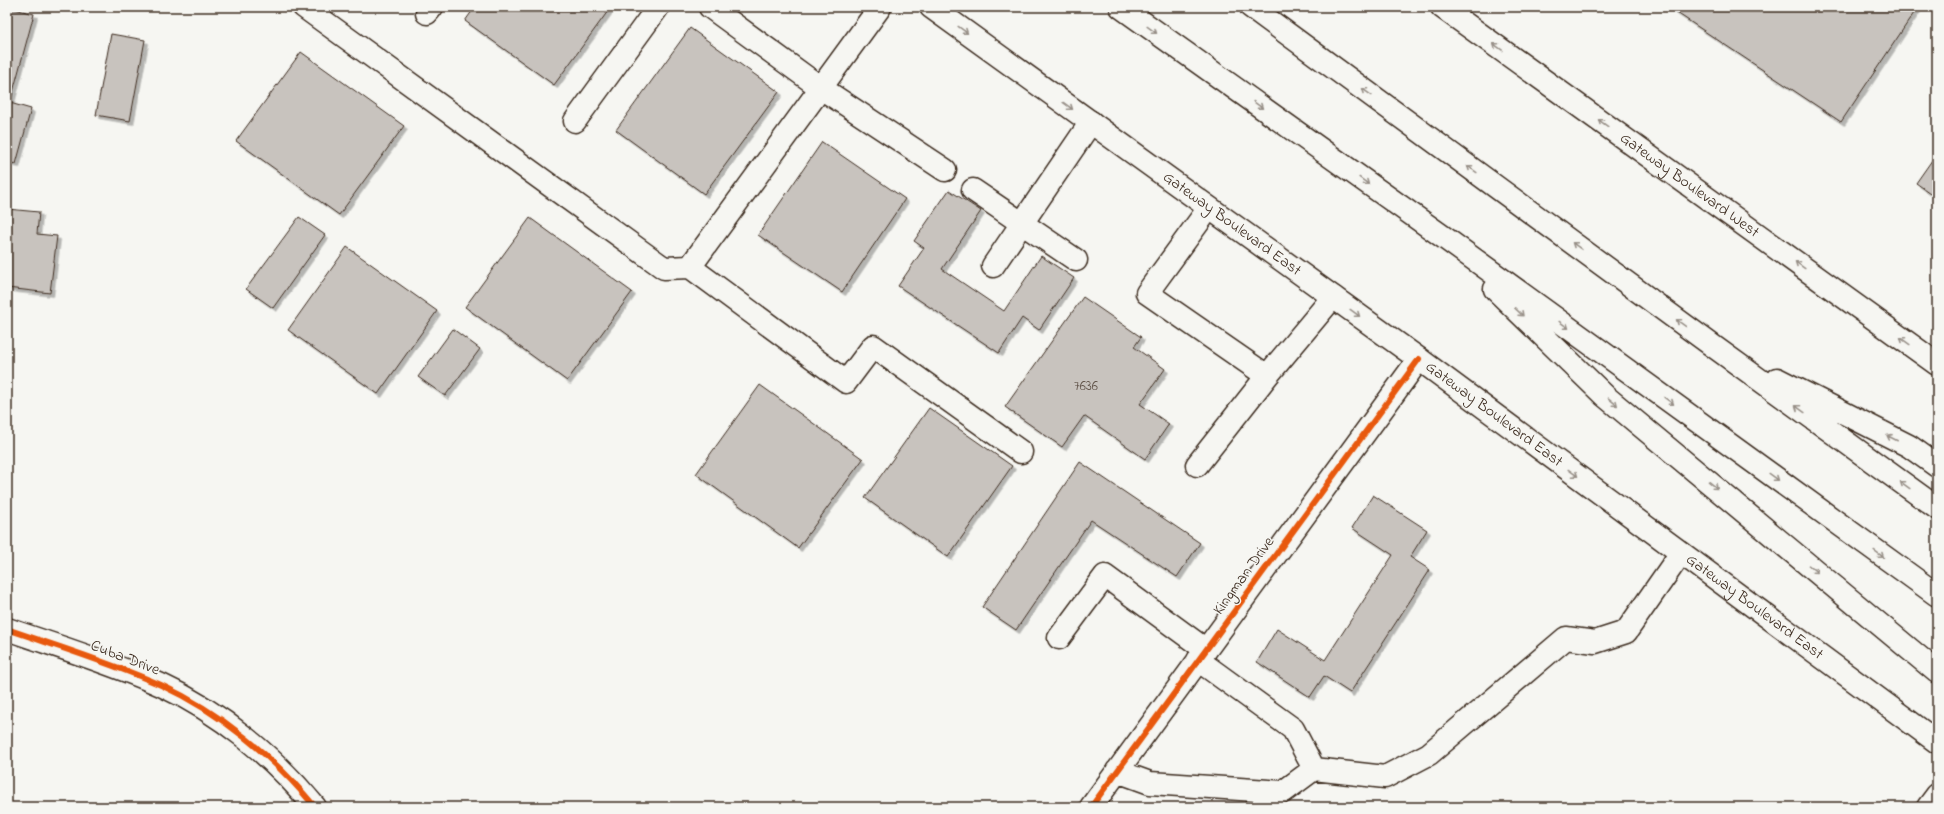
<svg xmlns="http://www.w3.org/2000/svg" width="1944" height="814" font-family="'Indie Flower',sans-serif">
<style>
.building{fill:#c8c3be;stroke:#3b2a1e;filter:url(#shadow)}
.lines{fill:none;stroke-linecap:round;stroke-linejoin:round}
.minor-casing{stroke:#3b2a1e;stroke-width:25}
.major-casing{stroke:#3b2a1e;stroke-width:25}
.highway-casing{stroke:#3b2a1e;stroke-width:25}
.minor{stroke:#f6f6f2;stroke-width:22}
.major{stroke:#f6f6f2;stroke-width:22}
.highway{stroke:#f6f6f2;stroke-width:22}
.cycleway-casing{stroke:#f6f6f2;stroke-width:8}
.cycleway{stroke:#e8590c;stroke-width:6}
.oneway{stroke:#989088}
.labels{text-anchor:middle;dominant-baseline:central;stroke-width:3;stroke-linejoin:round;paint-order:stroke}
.number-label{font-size:14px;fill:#5e5046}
.street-label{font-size:16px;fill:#3b2a1e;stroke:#f6f6f2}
</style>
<defs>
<filter id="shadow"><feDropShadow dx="3.5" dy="3.5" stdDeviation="0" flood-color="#0004"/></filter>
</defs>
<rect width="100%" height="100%" fill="#f6f6f2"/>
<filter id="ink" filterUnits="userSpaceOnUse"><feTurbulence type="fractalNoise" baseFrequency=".025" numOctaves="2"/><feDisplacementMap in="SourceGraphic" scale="8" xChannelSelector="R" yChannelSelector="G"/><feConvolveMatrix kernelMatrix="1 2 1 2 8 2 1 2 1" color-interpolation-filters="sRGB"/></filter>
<g filter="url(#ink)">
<!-- building -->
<path class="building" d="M7,7L34,14L10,103L31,109L16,164L7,162Z
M475,7H611L554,85L465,21Z
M1668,7H1918L1841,122Z
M690,28L779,92L704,194L616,130Z
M111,34L145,40L130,121L96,115Z
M301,52L404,126L339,215L236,141Z
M822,142L905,199L842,292L758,235Z
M1937,153V198L1916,183Z
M949,190L981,211L942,269L1004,311L1041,256L1074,278L1039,330L1022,318L999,353L898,286L924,248L914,241Z
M7,209L39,212L37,234L57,236L50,293L7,288Z
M299,217L325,235L273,308L246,289Z
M530,218L632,292L567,381L465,307Z
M347,247L437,311L378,394L288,330Z
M1083,297L1141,337L1134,347L1165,369L1140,404L1169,424L1145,459L1084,416L1062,447L1005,407Z
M453,329L480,349L445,396L418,377Z
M760,385L863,459L798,548L696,474Z
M929,408L1012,466L948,557L865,498Z
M1080,462L1200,543L1177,577L1091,520L1016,630L982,607Z
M1373,495L1427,530L1410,557L1430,570L1350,693L1324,676L1310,697L1257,662L1277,629L1325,660L1393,555L1352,528Z"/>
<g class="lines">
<defs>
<path id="minor" d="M304,7L664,268L690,267L880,7
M710,7L821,88L945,170
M427,13L432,7
M575,121L658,7
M973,190L1076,260
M993,266L1091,122
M690,267L846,382L873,346L1021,452
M1267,376L1333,297
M1197,465L1267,376L1147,293L1209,208
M7,629C59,647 112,663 161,685C220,712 274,757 315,807
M1059,638L1105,576L1206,650
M1198,660L1293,729L1314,769L1385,777L1429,754L1566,638L1595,642L1626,632L1681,553
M1117,771L1150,783L1283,792L1314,769
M1091,807L1419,359
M1928,807L1937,795"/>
<g id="major">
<path id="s1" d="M931,7L1419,359L1937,742"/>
<path id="s2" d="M1442,7L1937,364"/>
</g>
<path id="highway" d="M1121,7L1442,236L1937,595
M1251,7L1713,346L1937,508
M1495,289L1605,396L1937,672
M1777,379L1909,446L1937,466"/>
</defs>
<!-- minor casing -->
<use href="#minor" class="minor-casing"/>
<!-- major casing -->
<use href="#major" class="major-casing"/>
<!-- highway casing -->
<use href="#highway" class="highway-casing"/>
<!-- minor -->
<use href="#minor" class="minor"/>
<!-- major -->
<use href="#major" class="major"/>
<!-- highway -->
<use href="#highway" class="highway"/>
<defs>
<path id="cycleway" d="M7,629C59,647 112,663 161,685C220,712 274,757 315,807
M1091,807L1419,359"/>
</defs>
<!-- cycleway casing -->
<use href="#cycleway" class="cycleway-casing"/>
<!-- cycleway -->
<use href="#cycleway" class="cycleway"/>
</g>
<!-- one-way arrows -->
<defs><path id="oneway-shaft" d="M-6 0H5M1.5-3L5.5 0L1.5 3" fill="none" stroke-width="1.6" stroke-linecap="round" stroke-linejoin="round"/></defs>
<g class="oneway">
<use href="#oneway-shaft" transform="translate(963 30) rotate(36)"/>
<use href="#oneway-shaft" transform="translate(1152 30) rotate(36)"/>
<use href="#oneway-shaft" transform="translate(1498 47) rotate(-144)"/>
<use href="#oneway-shaft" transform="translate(1367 92) rotate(-144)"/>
<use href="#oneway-shaft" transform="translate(1258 105) rotate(36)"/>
<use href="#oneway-shaft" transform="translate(1068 106) rotate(36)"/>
<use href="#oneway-shaft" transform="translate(1603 123) rotate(-144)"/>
<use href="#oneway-shaft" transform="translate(1472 169) rotate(-144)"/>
<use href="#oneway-shaft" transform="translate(1364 181) rotate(36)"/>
<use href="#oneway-shaft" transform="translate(1577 246) rotate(-144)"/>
<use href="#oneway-shaft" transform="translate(1800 265) rotate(-144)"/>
<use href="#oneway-shaft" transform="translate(1519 312) rotate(44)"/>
<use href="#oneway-shaft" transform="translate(1355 313) rotate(36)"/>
<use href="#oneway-shaft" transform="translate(1681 323) rotate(-144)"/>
<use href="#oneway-shaft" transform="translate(1564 325) rotate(36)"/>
<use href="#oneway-shaft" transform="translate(1905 341) rotate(-144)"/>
<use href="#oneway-shaft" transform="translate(1669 401) rotate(36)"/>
<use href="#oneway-shaft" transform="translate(1613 402) rotate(40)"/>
<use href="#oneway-shaft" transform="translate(1800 409) rotate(-144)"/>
<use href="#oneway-shaft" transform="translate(1892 438) rotate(-153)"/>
<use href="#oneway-shaft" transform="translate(1573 473) rotate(36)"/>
<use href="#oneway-shaft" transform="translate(1774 477) rotate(36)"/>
<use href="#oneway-shaft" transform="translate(1713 485) rotate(40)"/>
<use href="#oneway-shaft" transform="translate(1905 485) rotate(-144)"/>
<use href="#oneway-shaft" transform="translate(1879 554) rotate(36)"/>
<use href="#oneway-shaft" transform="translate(1813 569) rotate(40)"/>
</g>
</g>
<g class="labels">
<!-- number labels -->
<g class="number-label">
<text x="1086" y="386">7636</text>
</g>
<!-- street labels -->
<g class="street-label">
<text stroke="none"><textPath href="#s2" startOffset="305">Gateway Boulevard West</textPath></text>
<text stroke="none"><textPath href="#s1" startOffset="371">Gateway Boulevard East</textPath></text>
<text stroke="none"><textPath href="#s1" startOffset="695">Gateway Boulevard East</textPath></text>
<text transform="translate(1244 576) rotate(-54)">Kingman Drive</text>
<text stroke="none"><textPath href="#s1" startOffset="1019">Gateway Boulevard East</textPath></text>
<text transform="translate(125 658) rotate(21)">Cuba Drive</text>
</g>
</g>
<!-- margin -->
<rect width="1944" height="814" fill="none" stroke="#f6f6f2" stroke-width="24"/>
<rect x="12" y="12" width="1920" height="790" fill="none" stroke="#3b2a1e" stroke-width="1.5" filter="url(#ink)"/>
</svg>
